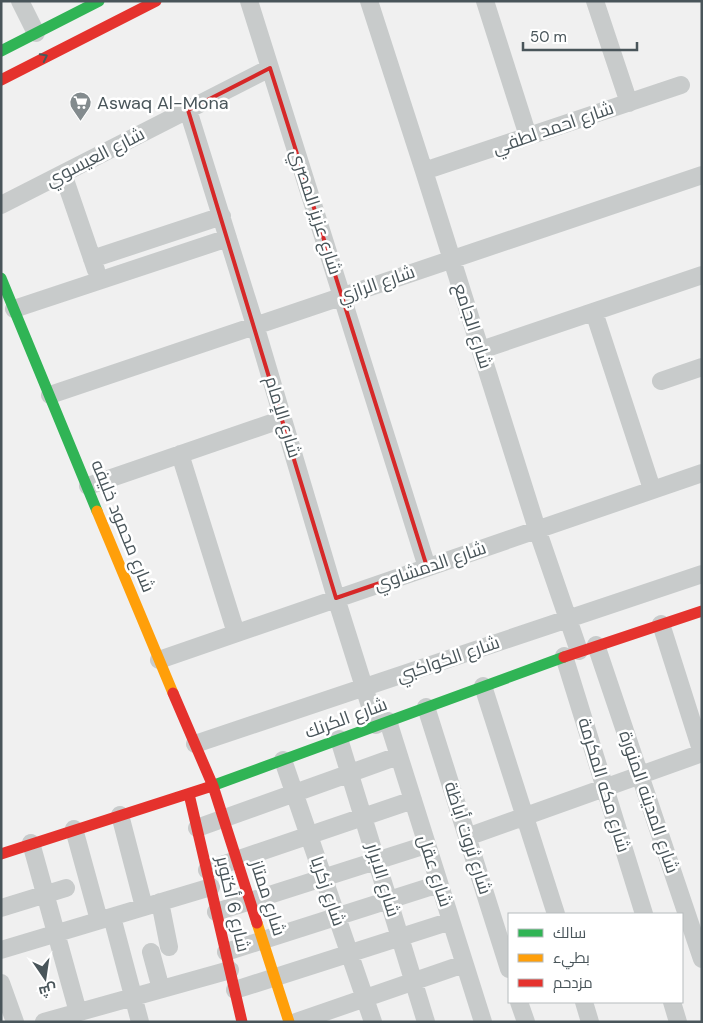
<svg xmlns="http://www.w3.org/2000/svg" width="703" height="1023" font-family="'DM Sans',Cairo,sans-serif">
<style>
.lines{fill:none;stroke-linecap:round;stroke-linejoin:round}
.street{stroke:#c8cbcb;stroke-width:18}
.fast{stroke:#30b455;stroke-width:11}
.slow{stroke:#ff9f0a;stroke-width:11}
.jam{stroke:#e5322d;stroke-width:11}
.oneway{stroke:#485a5a}
.marked{fill:none;stroke:#d62828;stroke-width:4;stroke-linejoin:round}
.labels{text-anchor:middle;dominant-baseline:central;stroke-width:5;stroke-linejoin:round;paint-order:stroke}
.poi-label{font-size:18px;fill:#49555a;stroke:#fff;text-anchor:start}
.street-label{font-size:18px;fill:#49555a;stroke:#fff}
</style>
<rect width="100%" height="100%" fill="#f0f0f0"/>
<g class="lines">
<!-- street -->
<path class="street" d="M20,1L36,33
M249,1L427,567
M369,1L424,171L537,529L579,651
M485,1L528,136
M595,1L629,103
M188,110L255,325L336,598L376,725
M424,171L681,85
M63,174L96,270
M1,205L270,68
M92,259L222,216
M14,309L228,238
M594,312L652,489
M481,350L702,275
M661,381L702,367
M50,395L702,175
M180,454L236,633
M88,486L283,419
M661,624L702,753
M596,645L702,959
M564,656L644,914
M159,660L702,473
M483,686L556,914
M426,707L509,969
M388,721L483,1022
M339,739L426,1022
M195,744L702,574
M283,760L373,1022
M120,815L144,907
M197,828L398,756
M74,829L99,920
M467,837L702,753
M31,843L78,1012
M207,870L413,800
M160,902L169,947
M1,908L66,888
M216,912L426,845
M112,917L140,1022
M1,950L211,887
M151,952L161,989
M226,952L439,884
M1,983L15,1022
M235,990L451,921
M519,1002L526,1022
M584,1002L590,1022
M672,1002L678,1022
M44,1022L230,970
M296,1022L464,964"/>
<!-- fast -->
<path class="fast" d="M1,51L99,1
M1,278L97,511
M209,787L564,657"/>
<!-- slow -->
<path class="slow" d="M97,511L173,693
M257,923L289,1022"/>
<!-- jam -->
<path class="jam" d="M1,80L156,1
M564,657L702,611
M173,693L213,786L257,923
M189,794L242,1022
M1,854L209,787"/>
</g>
<!-- one-way arrows -->
<defs><path id="oneway-chevron" d="M-2-3.5L2.5 0L-2 3.5" fill="none" stroke-width="1.6" stroke-linecap="round" stroke-linejoin="round" transform="scale(1.25)"/></defs>
<use class="oneway" href="#oneway-chevron" transform="translate(44 57) rotate(-27)"/>
<!-- marked area -->
<path class="marked" d="M270,68L427,567L336,598L188,110Z"/>
<!-- icons -->
<defs>
<symbol id="supermarket-pin" viewBox="-11 -11 22 30"><path d="M0 17L-7.5 6A9.5 9.5 0 1 1 7.5 6Z" fill="#838b8e" stroke="#fff"/><path d="M-6-5.5h2.5l.6 2H6L4.5 2H-2.5L-4.4-4H-6ZM-1.5 3.2a1.3 1.3 0 1 0 .1 0ZM3 3.2a1.3 1.3 0 1 0 .1 0Z" fill="#fff"/></symbol>
</defs>
<g fill-rule="evenodd">
<use href="#supermarket-pin" x="68" y="90" width="25" height="34"/>
</g>
<g class="labels">
<!-- poi labels -->
<g class="poi-label">
<text x="97" y="103">Aswaq Al-Mona</text>
</g>
<!-- street labels -->
<g class="street-label">
<text transform="translate(553 128) rotate(-19)">شارع احمد لطفي</text>
<text transform="translate(95 157) rotate(-27)">شارع العيسوي</text>
<text transform="translate(316 212) rotate(72)">شارع عزيز المصري</text>
<text transform="translate(376 284) rotate(-19)">شارع الرازي</text>
<text transform="translate(473 326) rotate(72)">شارع الجامع</text>
<text transform="translate(283 417) rotate(73)">شارع الإمام</text>
<text transform="translate(123 526) rotate(68)">شارع محمود خليفه</text>
<text transform="translate(430 566) rotate(-19)">شارع الدمشاوي</text>
<text transform="translate(448 659) rotate(-19)">شارع الكواكبي</text>
<text transform="translate(346 718) rotate(-20)">شارع الكرنك</text>
<text transform="translate(604 785) rotate(73)">شارع مكه المكرمة</text>
<text transform="translate(649 802) rotate(71)">شارع المدينه المنورة</text>
<text transform="translate(468 838) rotate(72)">شارع ثروت أباظة</text>
<text transform="translate(435 871) rotate(72)">شارع عقل</text>
<text transform="translate(383 880) rotate(73)">شارع الابرار</text>
<text transform="translate(328 891) rotate(71)">شارع زكريا</text>
<text transform="translate(268 898) rotate(72)">شارع ممتاز</text>
<text transform="translate(233 904) rotate(77)">شارع 6 أكتوبر</text>
</g>
</g>
<!-- border -->
<rect width="703" height="1023" fill="none" stroke="#49555a" stroke-width="5"/>
<!-- legend -->
<rect x="508" y="913" width="175" height="90" fill="#ffffff" stroke="#b6bbbd"/>
<rect x="518" y="929" width="25" height="8" fill="#30b455" stroke="#b6bbbd"/>
<text x="553" y="938" font-size="15" fill="#49555a">سالك</text>
<rect x="518" y="954" width="25" height="8" fill="#ff9f0a" stroke="#b6bbbd"/>
<text x="553" y="963" font-size="15" fill="#49555a">بطيء</text>
<rect x="518" y="979" width="25" height="8" fill="#e5322d" stroke="#b6bbbd"/>
<text x="553" y="988" font-size="15" fill="#49555a">مزدحم</text>
<!-- north arrow -->
<g transform="translate(45 978) rotate(167)" stroke="#ffffff" stroke-width="4" paint-order="stroke">
<path d="M0-4L9 19L0 12L-9 19Z" fill="#49555a"/>
<text y="-8" font-size="14" font-weight="bold" text-anchor="middle" fill="#49555a">ش</text>
</g>
<!-- scale -->
<path d="M523 42v8h114v-8" fill="none" stroke="#49555a" stroke-width="2.5"/>
<text x="530" y="42" font-size="15" fill="#49555a" stroke="#ffffff" stroke-width="4" paint-order="stroke">50 m</text>
</svg>
